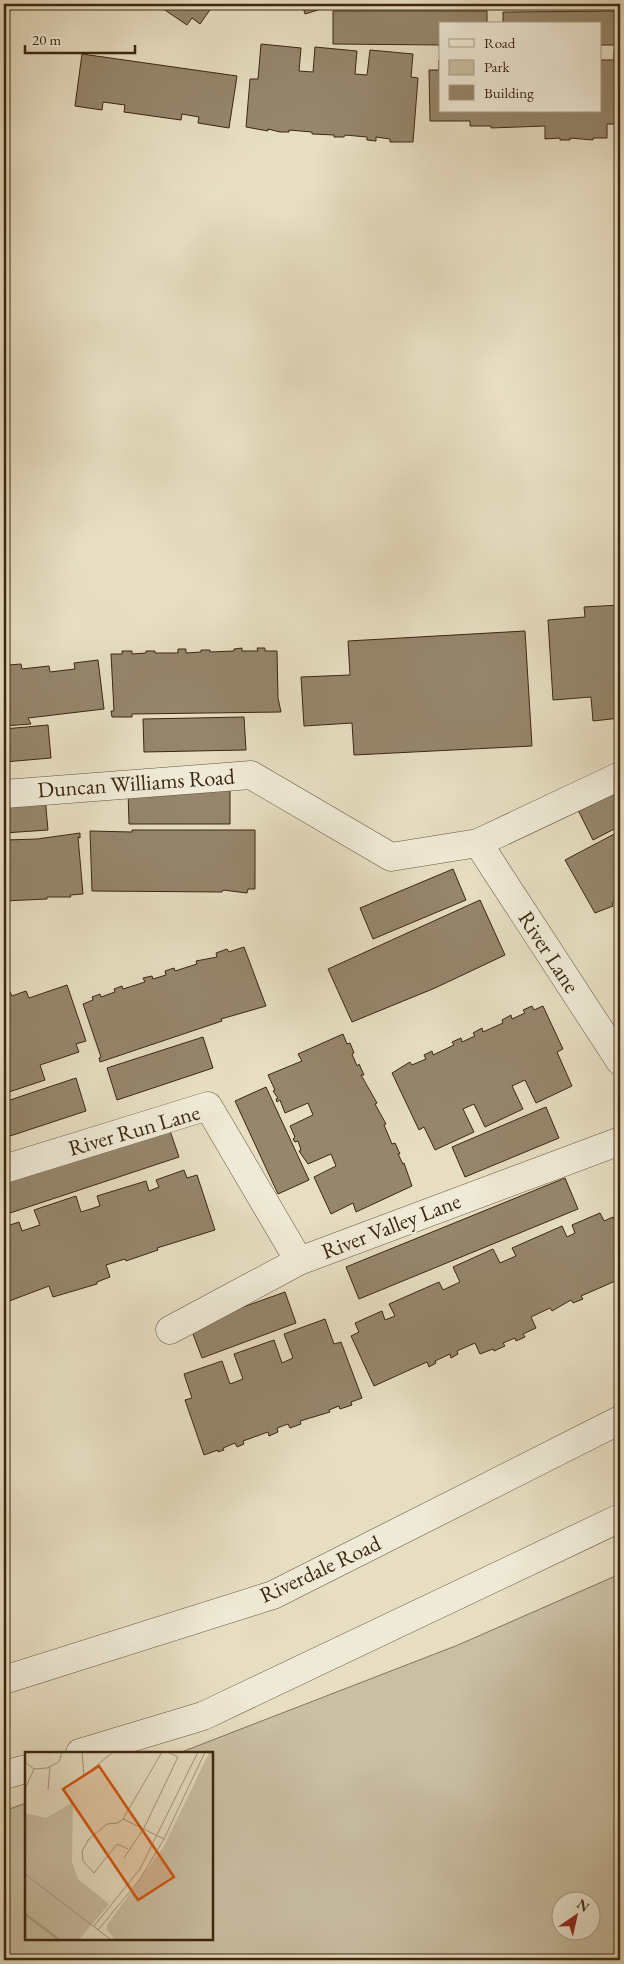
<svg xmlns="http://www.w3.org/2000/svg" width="624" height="1964" font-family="'EB Garamond',serif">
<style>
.green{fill:#cabfa4;stroke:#83725a;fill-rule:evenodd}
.building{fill:#95866c;stroke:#3c260f}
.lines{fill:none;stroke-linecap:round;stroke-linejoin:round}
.minor-casing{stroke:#67543c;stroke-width:29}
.tertiary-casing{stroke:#67543c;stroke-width:29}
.minor{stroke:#efead7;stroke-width:28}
.tertiary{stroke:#efead7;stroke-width:28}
.labels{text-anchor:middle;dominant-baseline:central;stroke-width:4.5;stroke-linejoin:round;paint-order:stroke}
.street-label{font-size:22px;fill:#3c260f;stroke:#efead7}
.inset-river{fill:none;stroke:#ad9f85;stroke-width:2.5}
.inset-road{fill:none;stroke:#a3947a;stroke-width:1}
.view{fill:#d7540c;fill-opacity:0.15;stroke:#d7540c;stroke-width:2.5}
.inset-edge{fill:none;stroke:#3c260f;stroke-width:2.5}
</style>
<rect width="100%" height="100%" fill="#e7dec2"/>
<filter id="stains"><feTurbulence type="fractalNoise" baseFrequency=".004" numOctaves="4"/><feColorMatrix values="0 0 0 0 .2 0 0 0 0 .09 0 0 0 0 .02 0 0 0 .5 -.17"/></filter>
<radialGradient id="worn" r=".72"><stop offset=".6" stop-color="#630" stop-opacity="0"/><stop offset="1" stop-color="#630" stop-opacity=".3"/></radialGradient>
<!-- green -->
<path class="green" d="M620,1574V1960H4V1811L26,1803V1938H211V1753H179L458,1645ZM562,1902H592V1932H562Z"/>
<!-- building -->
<path class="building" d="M156,4H214L200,24L192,18L187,25Z
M302,4H337L305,14Z
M333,11H487V24H440V45L333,44Z
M620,11V45H600V24H503V12Z
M261,44L301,48L299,71L313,72L315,47L357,51L355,74L367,75L370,50L413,54L411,77L418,78L413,142H390V139L376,137V141L367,140V137L345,135L344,137H334V135L312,134V132L289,130V132H280L268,129V131L246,127L250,79H258Z
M614,51H620V124H607V138H593V140L570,138V140H560V138L545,139V126L491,128V126H470V121H430L429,70H439V60L440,111H600V60H614Z
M82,54L237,76L229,128L198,123L199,117L182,114L181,120L124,112L125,105L103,102L102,110L75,106Z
M620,605V718L593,721L591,697L553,700L548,620L585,617L584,607Z
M525,631L532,746L354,755L352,723L304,726L301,677L350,675L348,641Z
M242,648V651H258L257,648H265V651H277L278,698L281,712L132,714V717H112L111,711H114L111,654H122V651H132V654L146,653V651H155V653H178V649H186V653L201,652V650H210V652L234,651V649Z
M98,660L104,709L28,718L31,724L4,726V662L9,661V665L21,664L22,669L49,666L50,672L75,669L74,663Z
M244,717L246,750L144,752L143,719Z
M48,725L51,758L4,762V729Z
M620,789V826L593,840L578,810Z
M230,790V824H129L128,791Z
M45,797L48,830L4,833V800Z
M132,830H255V889H248L247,893L223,890L222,892L92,891L90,831L132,832Z
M620,831V899L612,903L613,906L595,913L565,860Z
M80,833V838L78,837L83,894L70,895L71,897H47V899L4,901V843L7,842L6,840L37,839Z
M453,869L466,900L373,939L360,908Z
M480,900L505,955L435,988L352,1022L328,969Z
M244,947L266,1006L221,1019L222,1021L100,1062L99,1058L101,1057L83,1004L93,1000L92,997L100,994L101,997L115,992L114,989L122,986L123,989L145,982L143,978L152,976L153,979L166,975L165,971L174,968L175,971L197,964L196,961L217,957L216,953L227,949L229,952Z
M67,985L86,1041L76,1044L79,1052L40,1065L45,1080L6,1093L4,1085V995L10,992L12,996L26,991L29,998Z
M532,1006L534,1010L543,1006L563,1049L557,1052L572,1086L536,1103L525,1080L512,1086L523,1109L485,1127L474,1104L463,1109L474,1132L435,1150L424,1127L419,1130L392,1073L410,1062L412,1065L426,1059L424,1055L432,1051L433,1055L454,1045L452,1042L461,1038L462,1042L475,1036L473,1033L482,1028L483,1032L503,1023L502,1020L511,1015L512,1019L525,1013L523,1010Z
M343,1034L347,1044L350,1043L354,1053L352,1054L357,1066L359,1064L364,1075H361L377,1103L375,1104L386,1124L384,1125L392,1144L395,1143L400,1154H398L403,1164L404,1163L412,1186L356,1212L353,1203L331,1214L314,1177L336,1166L331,1154L308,1164L299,1151L301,1150L298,1141L295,1142L293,1139L295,1137L290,1126L313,1115L308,1103L285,1113L280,1100L277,1102L276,1099L278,1098L273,1091L275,1090L268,1075L302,1061L298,1054Z
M203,1037L213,1068L117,1100L107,1068Z
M76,1078L86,1111L4,1138V1102Z
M266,1087L309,1180L278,1194L235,1101Z
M546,1107L559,1138L465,1177L452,1147Z
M168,1125L179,1157L4,1215V1179Z
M184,1170L187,1178L197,1175L215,1230L157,1248L158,1250L126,1261L125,1259L106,1265L110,1277L97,1282V1284L53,1297L49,1286L4,1303V1227L19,1222L22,1231L40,1225L34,1210L76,1196L81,1212L100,1206L97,1196L146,1181L149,1191L159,1187L156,1180Z
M565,1178L578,1209L359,1299L346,1267Z
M600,1213L604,1221L613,1217L620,1233V1279L581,1296L583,1299L573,1303L571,1300L552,1311L550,1308L531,1317L536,1328L523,1334L525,1337L516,1341L515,1338L503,1343L505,1346L494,1351L493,1349L480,1354L475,1343L457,1351L458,1354L451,1358L450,1354L435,1361L436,1363L429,1367L427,1362L374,1386L351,1336L359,1332L355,1323L382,1311L385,1320L395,1316L389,1304L439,1282L443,1290L460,1282L453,1267L493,1249L500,1263L516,1256L512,1248L562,1226L567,1237L575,1233L572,1225Z
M285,1292L296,1323L202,1358L190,1326Z
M325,1319L334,1344L341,1342L362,1398L351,1402L352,1405L340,1409L339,1406L329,1410L330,1412L300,1421L301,1424L290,1428L288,1424L277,1428L278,1432L269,1436L268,1432L243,1441L244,1444L237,1447L235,1443L223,1448L224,1450L218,1452V1450L204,1455L185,1400L192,1398L184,1374L222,1361L230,1384L243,1379L234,1354L274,1340L282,1363L293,1358L284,1334Z"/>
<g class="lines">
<defs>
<path id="minor" d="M4,794L251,775L391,857L478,843L620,776
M478,843L620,1061
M4,1169L208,1106L299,1261
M170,1330L299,1261L620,1141"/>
<path id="tertiary" d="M4,1680L273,1595L620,1420
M80,1753L203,1716L620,1518
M4,1775L26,1769"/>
</defs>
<!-- minor casing -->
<use href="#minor" class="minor-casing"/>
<!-- tertiary casing -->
<use href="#tertiary" class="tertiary-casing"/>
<!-- minor -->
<use href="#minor" class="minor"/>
<!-- tertiary -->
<use href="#tertiary" class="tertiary"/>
</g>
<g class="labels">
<!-- street labels -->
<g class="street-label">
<text transform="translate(136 783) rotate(-4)">Duncan Williams Road</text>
<text transform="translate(549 952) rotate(57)">River Lane</text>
<text transform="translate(134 1130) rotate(-16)">River Run Lane</text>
<text transform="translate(391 1226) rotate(-21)">River Valley Lane</text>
<text transform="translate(320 1569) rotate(-25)">Riverdale Road</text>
</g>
</g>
<!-- overview -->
<g transform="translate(25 1752)">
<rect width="188" height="188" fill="#e7dec2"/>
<path d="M187,0V187H90L82,178V173L139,94L184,1ZM48,50L47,110L53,127L84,152L55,187H0V61L21,66Z" fill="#cabfa4"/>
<path class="inset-river" d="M0,162L33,187"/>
<path class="inset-road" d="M57,0L59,24L88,0M0,10L9,17L22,16L34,10L37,0M1,35L9,17M23,38L25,14M98,67L139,87M103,97L92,92L69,121L58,109L57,99L64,87L82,72L93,71L98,67L137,0M99,106L119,76L153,5L143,0M0,122L85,187M69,174L115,117L173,0M73,178L115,127L139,87L180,0"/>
<path class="view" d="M74,14L149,125L113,148L38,37Z"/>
<rect width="188" height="188" class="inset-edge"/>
</g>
<!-- margin -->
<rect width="624" height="1964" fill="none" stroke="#e7dec2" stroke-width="20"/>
<rect x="5" y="5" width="614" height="1954" fill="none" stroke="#3c260f" stroke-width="2.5"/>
<rect x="10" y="10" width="604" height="1944" fill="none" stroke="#3c260f"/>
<!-- legend -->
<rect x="439" y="22" width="162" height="90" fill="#efead7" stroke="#a79c87"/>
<rect x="449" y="39" width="25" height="8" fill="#efead7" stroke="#a79c87"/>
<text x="484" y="48" font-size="15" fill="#3c260f">Road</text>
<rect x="449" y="60" width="25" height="15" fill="#cabfa4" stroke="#a79c87"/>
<text x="484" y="72" font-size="15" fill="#3c260f">Park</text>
<rect x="449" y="85" width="25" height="15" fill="#95866c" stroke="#a79c87"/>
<text x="484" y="98" font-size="15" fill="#3c260f">Building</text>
<!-- north arrow -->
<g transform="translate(576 1916) rotate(34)"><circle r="24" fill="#efead7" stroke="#a79c87"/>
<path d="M0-4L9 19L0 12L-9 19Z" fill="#8f2418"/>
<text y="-8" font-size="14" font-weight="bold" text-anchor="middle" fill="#3c260f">N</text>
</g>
<!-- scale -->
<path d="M25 45v8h110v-8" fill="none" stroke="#3c260f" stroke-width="2.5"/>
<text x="32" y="45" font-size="15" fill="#3c260f" stroke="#efead7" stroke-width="4" paint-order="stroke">20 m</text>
<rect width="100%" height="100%" filter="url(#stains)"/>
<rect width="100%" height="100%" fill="url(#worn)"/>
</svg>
